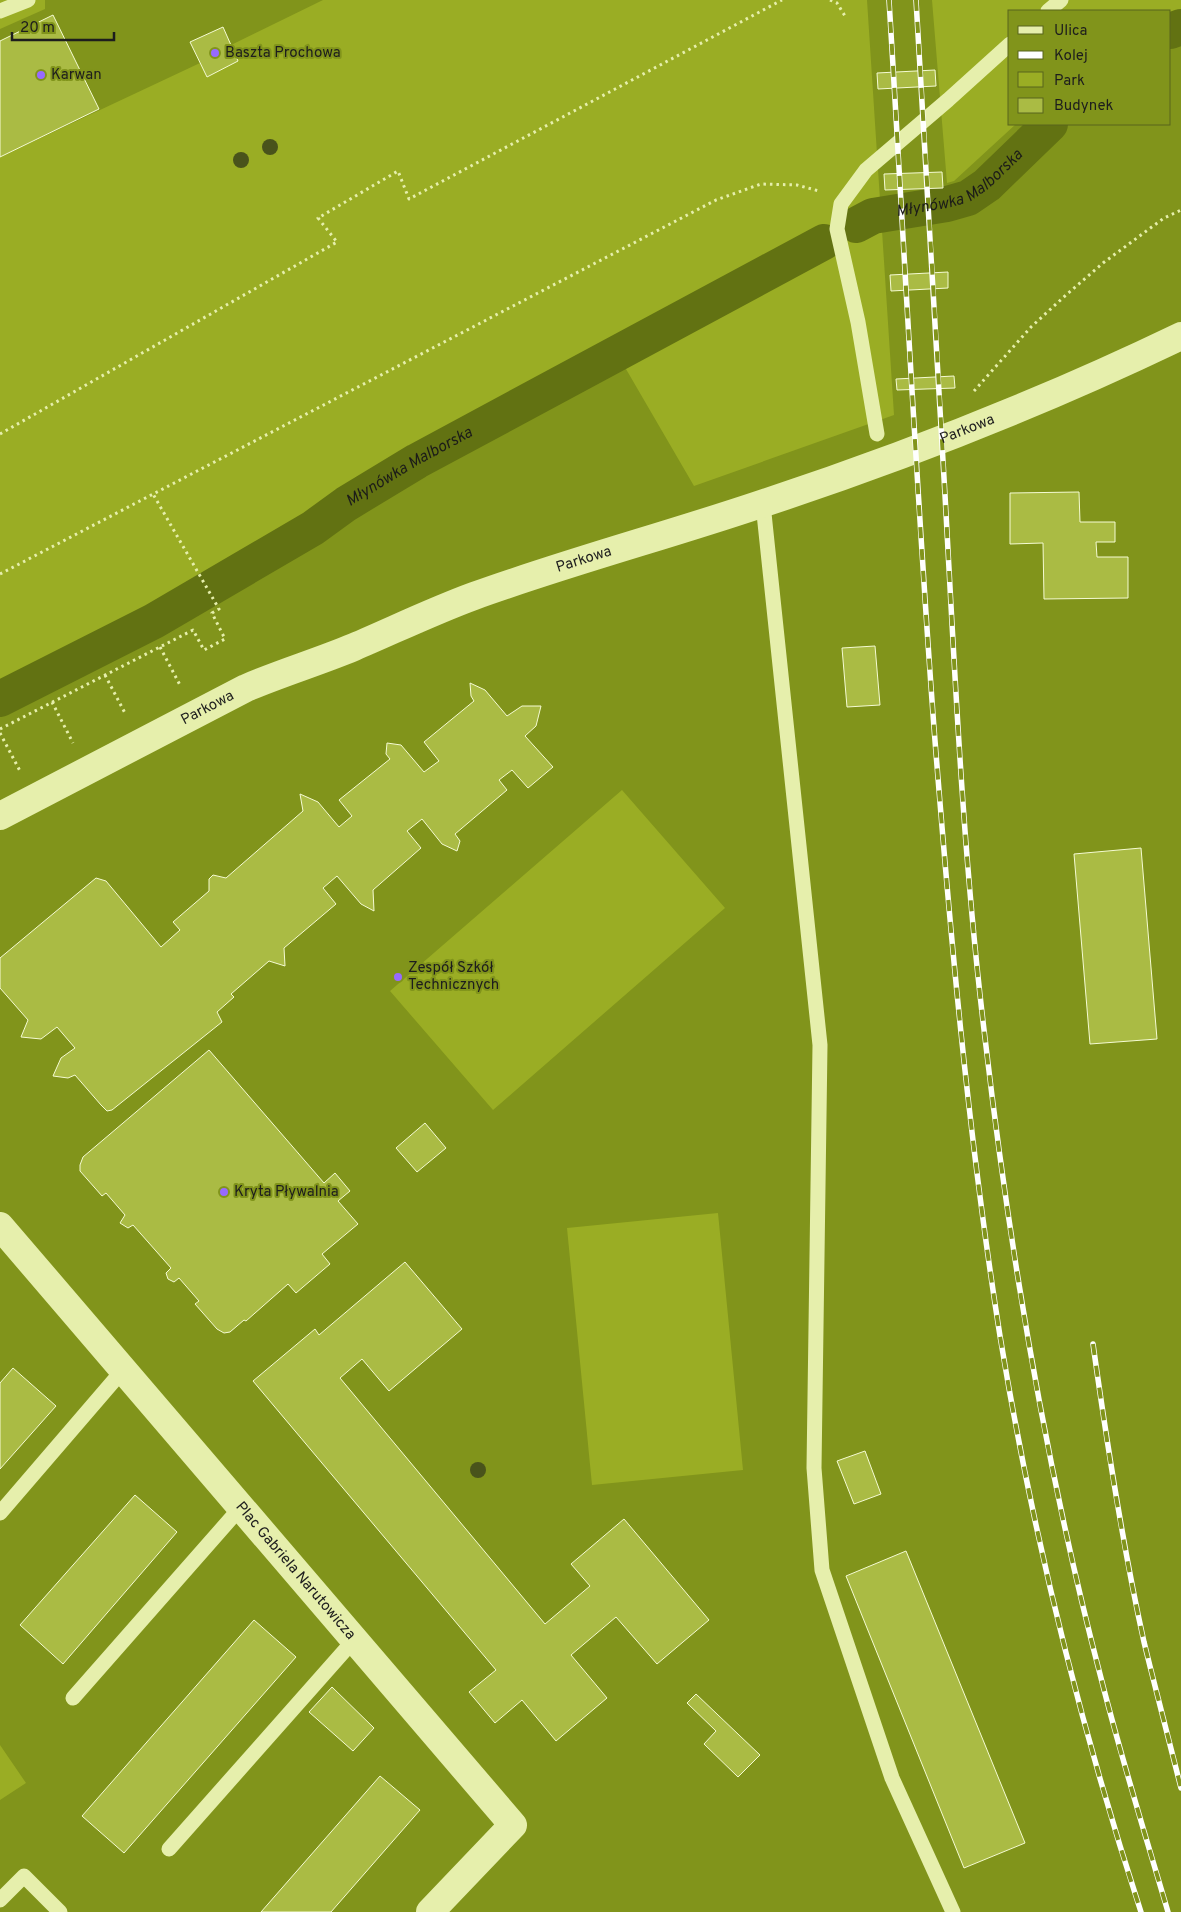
<svg xmlns="http://www.w3.org/2000/svg" width="1181" height="1912" font-family="Overpass,sans-serif">
<style>
.green{fill:#9aad24}
.lines{fill:none;stroke-linecap:round;stroke-linejoin:round}
.canal{stroke:#627212;stroke-width:36}
.building{fill:#ab4;stroke:#f5fbd3}
.path{stroke:#e6efac;stroke-width:3;stroke-dasharray:2.5 4;stroke-linecap:butt}
.service{stroke:#e6efac;stroke-width:15}
.minor{stroke:#e6efac;stroke-width:28}
.rail-casing{stroke:#fff;stroke-width:5.5}
.rail{stroke:#81941b;stroke-width:4;stroke-dasharray:11;stroke-linecap:butt}
.tree{fill:#49531b}
.poi-dot{fill:#976aff;stroke:#81941b;stroke-width:2}
.labels{text-anchor:middle;dominant-baseline:central;stroke-width:4;stroke-linejoin:round;paint-order:stroke}
.poi-label{font-size:15px;fill:#1d1d1d;stroke:#81941b;text-anchor:start}
.street-label{font-size:15px;fill:#1d1d1d;stroke:#81941b}
.water-label{font-size:16px;font-style:italic;fill:#1c1c19;stroke:#81941b}
</style>
<rect width="100%" height="100%" fill="#81941b"/>
<!-- green -->
<path class="green" d="M0,0H45V9L0,29Z
M323,0H867L894,415L694,486L612,345L217,572L169,603L0,686V157L200,63L207,77L238,61L231,45Z
M932,0H1181V12L1170,17V11H1010V124H1016L954,181L947,183Z
M622,790L725,908L493,1110L390,991Z
M718,1213L743,1470L592,1485L567,1228Z
M0,1745L26,1783L0,1800Z"/>
<g class="lines">
<!-- canal -->
<g class="canal">
<path d="M1170,31L1181,27"/>
<path id="s1" d="M856,225L873,216L947,204L968,198L987,185L1050,124"/>
<path id="s2" d="M0,699L154,621L313,528L346,504L417,461L824,242"/>
</g>
</g>
<!-- building -->
<path class="building" d="M53,15L99,109L0,157V41Z
M223,27L238,61L207,77L190,42Z
M935,70L936,86L878,89L877,73Z
M942,172L943,188L885,190L884,174Z
M948,272V288L891,291L890,275Z
M954,376L955,388L897,390L896,379Z
M1079,492L1080,522H1115V542H1096L1097,557H1128V598L1044,599L1043,543L1010,544V493Z
M875,646L880,705L847,707L842,648Z
M470,683L485,690L507,716L522,706H541L536,726L525,736L553,767L528,788L512,770L499,780L507,790L455,834L460,841L457,851L442,844L422,819L407,831L421,848L373,890L374,911L361,904L337,876L323,888L336,904L284,948L285,966L269,961L231,994L234,997L217,1012L222,1022L112,1110L107,1111L101,1105L75,1075L68,1078L53,1076L61,1058L75,1048L57,1027L41,1039L21,1037L28,1020L0,988V958L96,878L106,881L161,947L180,930L173,922L209,891V879L213,875L226,878L303,811L300,794L318,802L339,827L352,816L339,800L390,759L386,754L387,743L401,745L424,772L439,761L424,742L474,701L471,696Z
M1141,848L1157,1039L1090,1044L1074,854Z
M209,1050L324,1183L335,1173L350,1191L338,1201L358,1224L322,1254L330,1264L296,1293L288,1284L246,1321L244,1320L230,1332L224,1333L217,1329L195,1304L199,1301L179,1278L174,1282L168,1279L166,1273L171,1268L133,1225L128,1228L120,1223L125,1215L106,1193L102,1196L80,1171V1165L83,1157Z
M425,1123L446,1148L417,1172L396,1148Z
M405,1262L462,1329L389,1391L362,1359L340,1378L545,1624L590,1586L571,1564L624,1519L709,1620L657,1664L616,1617L571,1655L607,1698L556,1741L522,1700L495,1723L469,1692L496,1670L253,1381L315,1329L319,1335Z
M13,1368L56,1406L0,1469V1383Z
M865,1451L881,1494L854,1504L837,1461Z
M135,1495L177,1532L63,1664L20,1625Z
M906,1551L1025,1843L964,1868L846,1576Z
M254,1620L296,1657L124,1853L82,1816Z
M332,1687L374,1728L353,1751L309,1712Z
M696,1694L760,1755L738,1777L704,1744L716,1731L687,1703Z
M380,1776L420,1810L331,1912H261Z"/>
<g class="lines">
<!-- path -->
<path class="path" d="M830,0L837,3L845,16
M974,391L1031,327L1066,295L1103,263L1164,218L1181,210
M0,434L337,242L318,218L398,171L409,199L782,0
M0,574L716,200L761,184L797,185L819,191
M160,647L181,687
M105,675L126,715
M52,702L73,743
M0,729L193,630L204,650L225,639L212,613L219,609L153,494
M0,733L20,771"/>
<!-- service -->
<path class="service" d="M0,11L28,0
M1048,11L1061,0
M877,434L858,322L837,229L841,204L866,170L948,100L1010,44
M763,504L820,1045L814,1468L822,1570L892,1778L953,1912
M0,1513L123,1370
M73,1698L241,1507
M169,1849L354,1640
M0,1900L24,1876L60,1912"/>
<!-- minor -->
<g class="minor">
<path id="s3" d="M0,816L246,688C281,673 318,662 354,647C394,630 433,611 474,596C568,562 666,536 761,504C904,457 1046,401 1181,336"/>
<path id="s4" d="M0,1226L513,1825L430,1912"/>
</g>
<defs>
<path id="rail" d="M889,0C904,243 916,485 934,728C950,932 968,1134 1000,1336C1032,1531 1080,1725 1141,1912
M916,0C926,165 936,330 945,495C955,676 963,858 985,1038C1010,1253 1046,1469 1101,1678C1121,1757 1145,1834 1168,1912
M1093,1344C1107,1444 1122,1543 1144,1642C1156,1691 1169,1740 1181,1788"/>
</defs>
<!-- rail casing -->
<use href="#rail" class="rail-casing"/>
<!-- rail -->
<use href="#rail" class="rail"/>
</g>
<!-- trees -->
<g class="tree">
<circle cx="270" cy="147" r="8"/>
<circle cx="241" cy="160" r="8"/>
<circle cx="478" cy="1470" r="8"/>
</g>
<!-- markers -->
<g class="poi-dot">
<circle cx="215" cy="53" r="5"/>
<circle cx="41" cy="75" r="5"/>
<circle cx="398" cy="977" r="5"/>
<circle cx="224" cy="1192" r="5"/>
</g>
<g class="labels">
<!-- poi labels -->
<g class="poi-label">
<text x="225" y="53">Baszta Prochowa</text>
<text x="51" y="75">Karwan</text>
<text x="408" y="968">Zespół Szkół<tspan x="408" dy="17">Technicznych</tspan></text>
<text x="234" y="1192">Kryta Pływalnia</text>
</g>
<!-- street labels -->
<g class="street-label">
<text stroke="none"><textPath href="#s3" startOffset="1044">Parkowa</textPath></text>
<text stroke="none"><textPath href="#s3" startOffset="639">Parkowa</textPath></text>
<text stroke="none"><textPath href="#s3" startOffset="234">Parkowa</textPath></text>
<text stroke="none"><textPath href="#s4" startOffset="454">Plac Gabriela Narutowicza</textPath></text>
</g>
<!-- water labels -->
<g class="water-label">
<text stroke="none"><textPath href="#s1" startOffset="114">Młynówka Malborska</textPath></text>
<text stroke="none"><textPath href="#s2" startOffset="471">Młynówka Malborska</textPath></text>
</g>
</g>
<!-- legend -->
<rect x="1008" y="10" width="162" height="115" fill="#81941b" stroke="#59641c"/>
<rect x="1018" y="26" width="25" height="8" fill="#e6efac" stroke="#59641c"/>
<text x="1054" y="35" font-size="15" fill="#1d1d1d">Ulica</text>
<rect x="1018" y="51" width="25" height="8" fill="#ffffff" stroke="#59641c"/>
<text x="1054" y="60" font-size="15" fill="#1d1d1d">Kolej</text>
<rect x="1018" y="72" width="25" height="15" fill="#9aad24" stroke="#59641c"/>
<text x="1054" y="85" font-size="15" fill="#1d1d1d">Park</text>
<rect x="1018" y="98" width="25" height="15" fill="#aabb44" stroke="#59641c"/>
<text x="1054" y="110" font-size="15" fill="#1d1d1d">Budynek</text>
<!-- scale -->
<path d="M12 32v8h102v-8" fill="none" stroke="#1d1d1d" stroke-width="2.5"/>
<text x="20" y="32" font-size="15" fill="#1d1d1d" stroke="#81941b" stroke-width="4" paint-order="stroke">20 m</text>
</svg>
